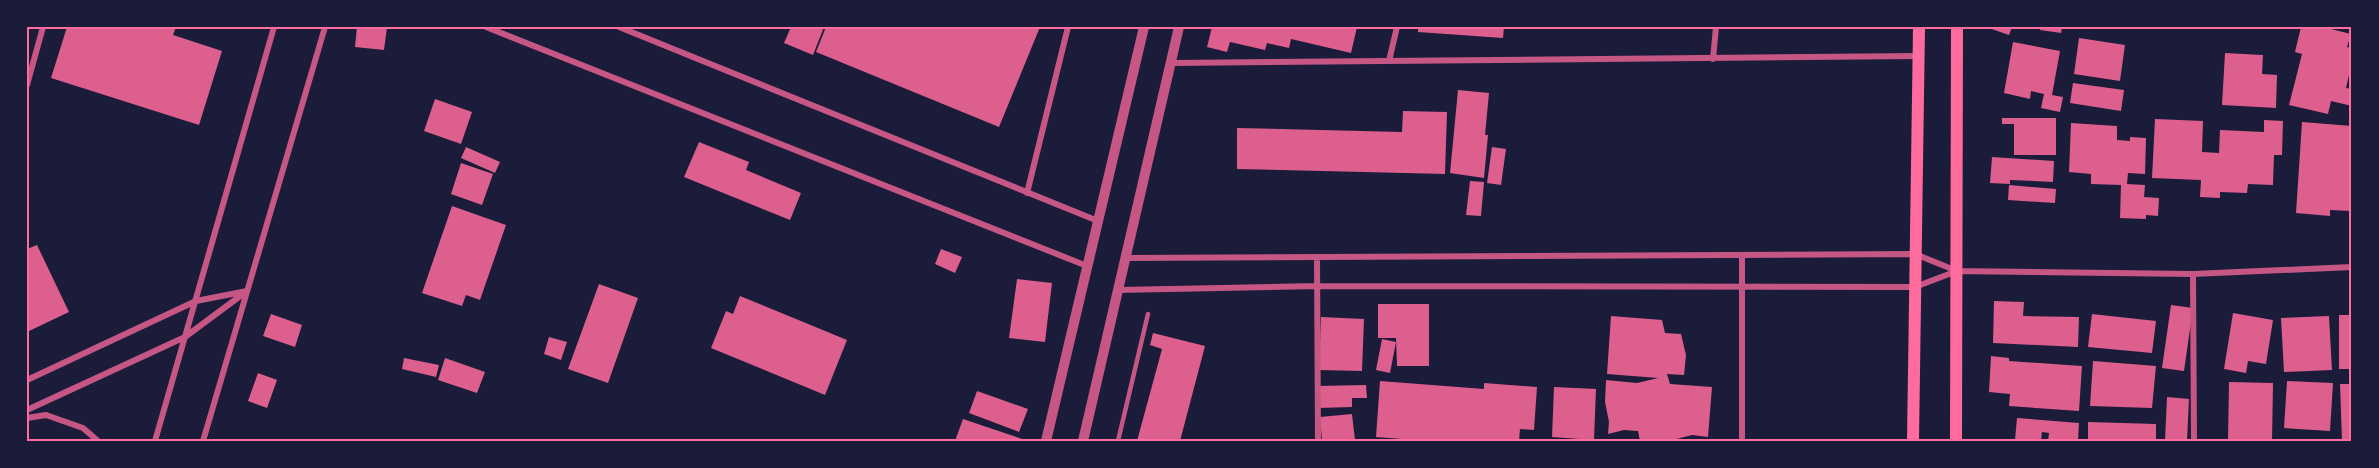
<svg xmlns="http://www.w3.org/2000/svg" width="2379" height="468" font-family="'Alegreya Sans',sans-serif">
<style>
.building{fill:#dd5f8e}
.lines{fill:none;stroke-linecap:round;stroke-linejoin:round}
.service{stroke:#c65784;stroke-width:4.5}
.minor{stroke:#c65784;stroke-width:6}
.tertiary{stroke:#c65784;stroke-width:10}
.secondary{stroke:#ff6b9d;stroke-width:12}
.neatline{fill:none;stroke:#ff6b9d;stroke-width:2}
</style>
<rect width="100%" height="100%" fill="#1b1b3a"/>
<!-- building -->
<path class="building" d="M67,27H176L173,35L222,51L199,125L51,78Z
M357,27H387L384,50L355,47Z
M791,27H824L813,55L784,43Z
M826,27H1040L999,127L816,52Z
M1212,27H1357L1351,53L1291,39L1289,48L1267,43L1265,50L1230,42L1227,52L1207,47Z
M1418,27H1504L1503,38L1418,32Z
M1986,27H2012L2009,35Z
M2041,27H2062L2061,33L2040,30Z
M2301,27H2323L2351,34L2347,47L2352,48V62L2346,88L2352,89V106L2331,101L2328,114L2289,105L2302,54L2295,52Z
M2079,38L2125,45L2120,81L2074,74Z
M2013,42L2060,51L2052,95L2063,97L2060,112L2041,108L2044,94L2031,91L2030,99L2004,93Z
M2225,53L2263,55L2262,74L2277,75L2276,108L2222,105Z
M2073,83L2124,90L2121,111L2070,103Z
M1458,90L1489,93L1485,135H1488L1484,178L1450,173Z
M435,99L472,112L461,144L424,131Z
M1403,111L1447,112L1445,174L1237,169V128L1402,132Z
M2002,118H2056V155H2014V124H2002Z
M2155,119L2203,121L2202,152L2219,153L2220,130L2264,132V120L2283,121L2282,155H2274L2273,185L2248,184L2247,193L2220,192V198L2200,197L2201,180L2152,178Z
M2302,122L2352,126V211L2330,210V216L2296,213Z
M2071,123L2117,126V140L2130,141V137L2146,138L2145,174L2128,173L2127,184L2145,185L2144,197L2159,198L2158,216L2146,215V219L2120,218L2121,185L2091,184V174L2069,172Z
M699,142L749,162L746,170L801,193L790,220L684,177Z
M466,147L500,162L495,173L461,158Z
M1492,147L1506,149L1501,185L1487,183Z
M1992,157L2054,161L2053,182L2010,180V184L1990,183Z
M461,163L493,174L482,205L451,194Z
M1470,181L1484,182L1481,216L1466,215Z
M2009,185L2056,189L2055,203L2008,200Z
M452,206L506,225L480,300L466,295L462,306L422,293Z
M37,245L69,312L27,332V249Z
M941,249L962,257L955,273L935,264Z
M1017,279L1052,283L1045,342L1009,338Z
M599,284L638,298L608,383L568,369Z
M740,296L847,340L825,395L711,348L726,311L733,314Z
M1994,301L2024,302L2023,316L2079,317L2078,347L1993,343Z
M1378,304H1429V366H1397L1396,338H1378Z
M2171,305L2193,308L2184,371L2162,368Z
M2233,313L2273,320L2266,364L2248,361L2246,373L2224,369Z
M271,314L302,325L295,347L263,336Z
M2092,314L2156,321L2152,353L2088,347Z
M2339,315H2352V369H2339Z
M1611,316L1662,320L1665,333L1681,334L1686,355L1684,375L1667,374L1670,384L1712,387L1708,437L1692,435L1669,441H1648V439L1640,441L1638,431L1624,430L1608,434L1609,422L1605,402L1606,380L1637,383L1658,378L1607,374Z
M2329,316L2332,370L2284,372L2281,318Z
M1321,317L1364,319L1362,371L1319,370Z
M1153,333L1205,346L1180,441H1137L1162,349L1150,345Z
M549,337L567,342L561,360L544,354Z
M1382,339L1396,342L1390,373L1376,370Z
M1991,356L2009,358V361L2082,366L2079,411L2009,406L2010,394L1989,392Z
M404,358L439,365L436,377L402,369Z
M445,358L485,372L477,393L438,380Z
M2093,361L2156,366L2152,408L2090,406Z
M258,373L277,380L267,408L248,401Z
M1380,381L1484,389V383L1537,387L1534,430L1520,429L1519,441H1429L1376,437Z
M2287,381L2333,383L2330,431L2284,428Z
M2229,382L2273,383L2272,441L2228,440Z
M2340,384H2352V441H2342Z
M1366,385L1367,398H1352V407L1318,408V386Z
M1554,387L1596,389L1594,440L1552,437Z
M977,391L1028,409L1019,432L969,413Z
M2167,397L2189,399L2187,441H2165Z
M1352,414L1355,440L1322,441L1320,417Z
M2017,418L2079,423L2078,441H2048L2049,433L2042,432L2041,441L2015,440Z
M963,419L1028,441H955Z
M2088,422L2156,424V441H2088Z"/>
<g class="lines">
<!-- service -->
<path class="service" d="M1118,441L1148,314"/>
<!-- minor -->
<path class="minor" d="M486,27L1087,266
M619,27L1098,221
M1713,59L1716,27
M1389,61L1397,27
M1171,63L1918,56
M27,85L43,27
M1027,193L1068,27
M1742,255V441
M1317,257L1318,441
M1125,258L1915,254L1957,271L2193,274L2352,267
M2193,274L2194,441
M1117,290L1317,286L1915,287L1957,271
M27,380L196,301L247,291L185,337L27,410
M27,418L46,415L83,428L98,441
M155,441L274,27
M203,441L325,27"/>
<!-- tertiary -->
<path class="tertiary" d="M1046,441L1144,27
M1083,441L1179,27"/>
<!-- secondary -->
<path class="secondary" d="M1913,441L1919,27
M1956,441L1957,27"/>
</g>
<!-- border -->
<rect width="2379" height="468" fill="none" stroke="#1b1b3a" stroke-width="57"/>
<rect x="28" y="28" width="2322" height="412" class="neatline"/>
</svg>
